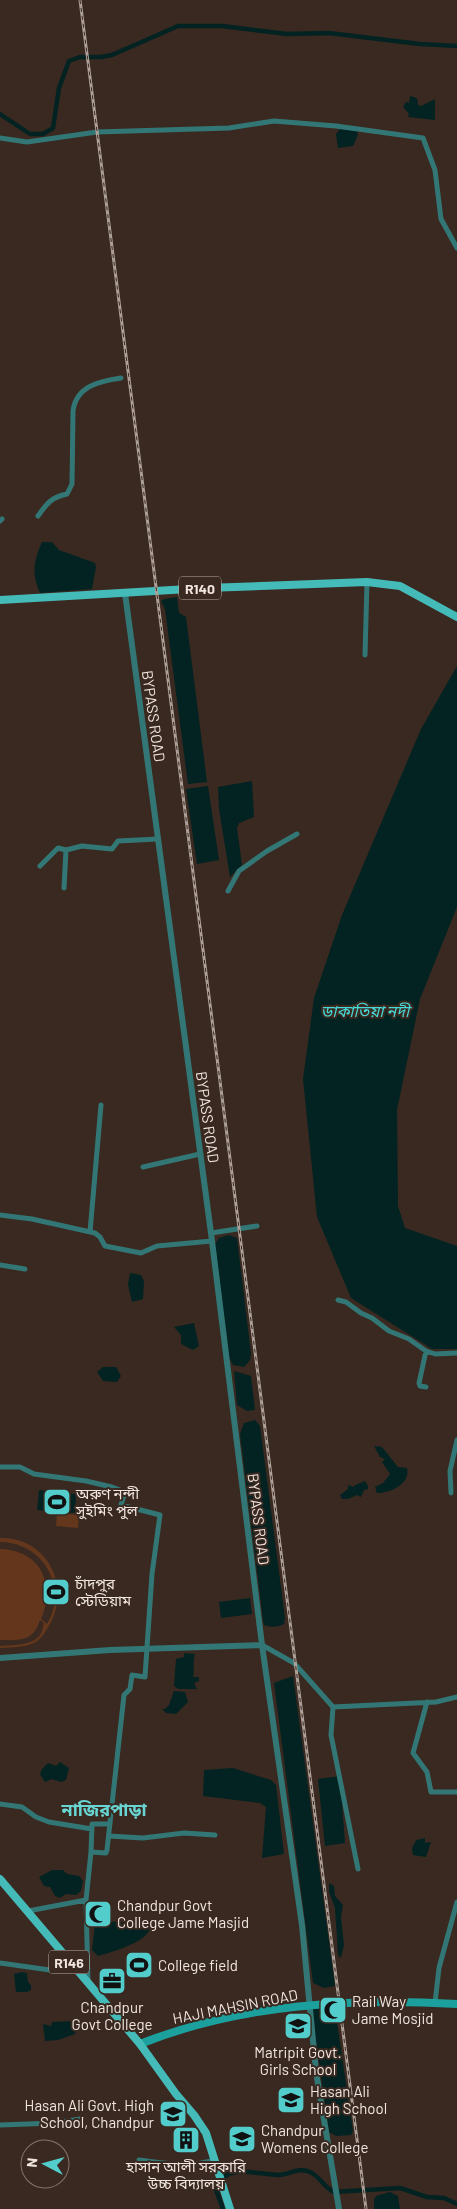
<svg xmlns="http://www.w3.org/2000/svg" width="457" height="2209" font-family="Barlow,'Noto Sans Bengali',sans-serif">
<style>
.green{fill:#64371d}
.water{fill:#022322}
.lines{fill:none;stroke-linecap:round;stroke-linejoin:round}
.canal{stroke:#022322;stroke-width:4.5}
.minor{stroke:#327775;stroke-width:5}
.tertiary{stroke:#327775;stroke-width:6}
.secondary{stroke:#1ca09e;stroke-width:8}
.primary{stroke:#44bbb9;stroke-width:8}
.rail-casing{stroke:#ada098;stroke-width:3}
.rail{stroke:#3a2920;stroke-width:1;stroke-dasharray:4;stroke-linecap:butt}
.labels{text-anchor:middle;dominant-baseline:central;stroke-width:4;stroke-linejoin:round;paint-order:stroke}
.shield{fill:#3a2920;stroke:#baada6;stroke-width:1}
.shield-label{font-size:14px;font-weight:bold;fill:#f1e6e0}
.street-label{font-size:15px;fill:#f1e6e0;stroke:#3a2920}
.poi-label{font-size:15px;fill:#f1e6e0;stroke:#3a2920;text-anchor:start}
.water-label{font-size:16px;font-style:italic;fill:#45dcda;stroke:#3a2920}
.quarter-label{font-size:18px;font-weight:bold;fill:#69d5d3;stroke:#3a2920}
</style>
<rect width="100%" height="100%" fill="#3a2920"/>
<!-- green -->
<path class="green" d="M57,1513L79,1515L78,1528L56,1526Z
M0,1538C45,1536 71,1584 51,1622C46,1630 43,1638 34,1643C23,1648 11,1647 0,1648V1646C12,1645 32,1646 40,1635C42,1633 43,1626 44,1623L40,1620C33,1642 20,1640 0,1640V1549C41,1550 56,1585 41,1619L47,1624C69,1587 43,1542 0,1542Z"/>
<!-- water -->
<path class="water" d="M410,96L417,98L418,105L421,106L435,99V120L408,117L409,114L403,107L406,102L409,103Z
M340,129L357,131L358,135L353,146L338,148L336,134Z
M42,542H52L59,550L95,563L96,567L92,589L40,593C31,574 34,560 42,542Z
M177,597L179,613L186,617L207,782L188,784L165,609L161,601L164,599Z
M457,666V907L420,999L397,1110L398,1206L405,1228L457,1246V1349H432L351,1298L317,1217L303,1079L314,998L342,915L421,729Z
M252,781L254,817L239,823L237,828L242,865L230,877L219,809L218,787Z
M208,786L219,860L197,864L186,789Z
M229,1235L237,1238L251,1354L250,1360L244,1367L233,1365L229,1357L215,1244L219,1238Z
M130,1273L141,1275L144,1281L143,1299L132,1302L128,1285Z
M194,1323L199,1346L193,1350L181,1344V1335L174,1327Z
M103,1367H116L121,1376L117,1382L103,1381L97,1372Z
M234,1371L251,1376L255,1410L247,1411L237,1405Z
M255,1420L260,1426L285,1618L284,1624C278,1627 271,1628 264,1625L263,1620L240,1434L244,1423Z
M374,1446L382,1447L398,1467L407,1468C411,1484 390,1493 377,1493L375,1487L383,1483L390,1474L382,1462L385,1459L380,1457Z
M365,1481L368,1486V1489L364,1490L361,1497L357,1495L348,1499H342L340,1495L348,1489V1485L354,1487L355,1485Z
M39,1490L76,1494L75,1513L37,1510Z
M250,1598L252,1614L221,1618L219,1602Z
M184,1653L195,1654C192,1663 195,1669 193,1677H199V1681L194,1683L197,1689H179L174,1686L176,1659L184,1657Z
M293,1676L335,1986L324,1988L313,1983L274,1683Z
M174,1691L185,1692L188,1702L176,1714L166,1713L162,1709H165L169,1705Z
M60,1762L69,1768L66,1780L61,1782L52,1779L45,1782L40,1774L42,1769L48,1763L56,1766Z
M233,1768L271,1780L276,1785L284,1854L262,1858L266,1807L260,1803L203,1796L204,1770Z
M340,1776L345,1843L325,1846L318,1779Z
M425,1838V1843L431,1842L426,1857L413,1855L412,1848L416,1840Z
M52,1870H63L67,1874L79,1876L83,1881L81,1891L76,1895L66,1894L60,1898L55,1896L50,1887L44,1886L39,1877Z
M329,1883L334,1886L335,1896L343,1905L341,1917L344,1945L341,1958L338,1955L335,1908L329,1892Z
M102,1921L150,1924C150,1928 149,1932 146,1935C138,1944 110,1953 98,1956L92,1950L95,1924Z
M22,1972L27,1973L28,1982L31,1985V1990L27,1992H16L14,1974Z
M316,2008L324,2009L337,2022L353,2131L351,2135L336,2136L329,2132L312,2014L313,2009Z
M76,2021L77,2027L75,2034L58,2040L45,2041L43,2024L51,2026L52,2022Z
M390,2192L398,2196L400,2209H374V2200L376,2196Z"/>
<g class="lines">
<!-- canal -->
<path class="canal" d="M0,114L30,134H43L53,128L59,88L69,61L80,57H101L112,55L178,26H222L287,34L329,33L420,44L457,46
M223,2209L215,2187L218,2180C222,2178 227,2174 232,2173C247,2169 264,2175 279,2175C290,2174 300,2167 310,2172C321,2177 323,2187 334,2192L400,2188L427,2197L444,2198L457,2204"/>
<!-- minor -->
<path class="minor" d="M0,138L27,142L97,132L229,128L274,121L336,126L423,138L435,170L441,219L457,248
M38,516C47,503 52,497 67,494L72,484L73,411C76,386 100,381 121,378
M0,521L2,519
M365,655L367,582
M40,866L58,848L66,850L82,846L112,849L118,841L158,839
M64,888L66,850
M228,891L239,871L267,851L297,834
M143,1167L200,1154
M0,1215L32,1219L95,1233L100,1237L105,1246L141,1253L157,1246L212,1241
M90,1232L101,1105
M211,1233L257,1226
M0,1265L25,1269
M338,1300L346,1302L361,1313L372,1318L389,1331L409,1339L426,1351L435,1354L457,1353
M426,1387L420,1386L419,1383L426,1351
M0,1467H20L34,1474L86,1481L112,1487L125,1492L121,1505L160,1515L152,1574L145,1677L132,1675L130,1689L124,1695L107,1850L106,1853L91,1852L86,1900L88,1981
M451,1493L450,1471L457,1440
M262,1645L294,1663L333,1707L436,1702L457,1697
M427,1702L413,1753L427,1772L431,1792H457
M333,1707L331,1735L358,1869
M0,1804L22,1807L36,1817L49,1822L92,1829
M109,1836L143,1838L184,1833L215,1835
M91,1852L92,1824H110
M28,1911L86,1900
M0,1963L50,1970L75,1968
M435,2003L439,1968L457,1902
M0,2125L55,2123L80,2119
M139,2160C165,2163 189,2168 215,2160"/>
<!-- tertiary -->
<path class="tertiary" d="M125,593L211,1233L262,1645L302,1925L316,2072L339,2209
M0,1658L110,1650L262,1645"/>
<!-- secondary -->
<path class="secondary" d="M140,2044C240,2004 350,1998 457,2004"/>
<!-- primary -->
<path class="primary" d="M0,600L206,588L367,582L400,586L457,617
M0,1879L140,2044L176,2094L194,2115L206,2133L230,2209"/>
<defs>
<path id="rail" d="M80,0L366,2209"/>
</defs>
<!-- rail casing -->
<use href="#rail" class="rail-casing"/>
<!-- rail -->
<use href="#rail" class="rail"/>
</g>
<!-- icons -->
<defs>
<symbol id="stadium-square" viewBox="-11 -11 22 22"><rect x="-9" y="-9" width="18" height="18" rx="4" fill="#53cdcb" stroke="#3a2920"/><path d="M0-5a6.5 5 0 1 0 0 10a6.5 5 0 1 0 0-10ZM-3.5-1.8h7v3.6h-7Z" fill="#111"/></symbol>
<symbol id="mosque-square" viewBox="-11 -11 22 22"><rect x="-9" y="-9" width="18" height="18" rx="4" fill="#53cdcb" stroke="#3a2920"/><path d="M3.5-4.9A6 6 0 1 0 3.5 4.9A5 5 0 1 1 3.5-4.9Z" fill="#111"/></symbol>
<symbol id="office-square" viewBox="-11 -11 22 22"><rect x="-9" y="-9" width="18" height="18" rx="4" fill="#53cdcb" stroke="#3a2920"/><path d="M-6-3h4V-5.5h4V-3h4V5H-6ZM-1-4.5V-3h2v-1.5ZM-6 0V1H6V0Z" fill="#111"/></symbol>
<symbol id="school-square" viewBox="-11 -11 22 22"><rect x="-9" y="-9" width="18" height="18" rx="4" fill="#53cdcb" stroke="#3a2920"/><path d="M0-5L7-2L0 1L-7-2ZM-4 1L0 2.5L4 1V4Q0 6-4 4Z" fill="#111"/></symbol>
<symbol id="university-square" viewBox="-11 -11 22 22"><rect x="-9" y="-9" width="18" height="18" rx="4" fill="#53cdcb" stroke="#3a2920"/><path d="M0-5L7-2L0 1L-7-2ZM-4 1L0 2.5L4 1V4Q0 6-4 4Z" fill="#111"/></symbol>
<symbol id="building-square" viewBox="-11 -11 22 22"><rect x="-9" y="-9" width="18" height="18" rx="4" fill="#53cdcb" stroke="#3a2920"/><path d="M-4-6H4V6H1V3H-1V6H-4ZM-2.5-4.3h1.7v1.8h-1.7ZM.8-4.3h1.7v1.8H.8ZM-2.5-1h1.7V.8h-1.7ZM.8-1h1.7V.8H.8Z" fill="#111"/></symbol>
</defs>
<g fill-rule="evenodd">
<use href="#stadium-square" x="41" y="1486" width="32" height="32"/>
<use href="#stadium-square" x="40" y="1576" width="32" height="32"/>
<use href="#mosque-square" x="82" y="1898" width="32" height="32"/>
<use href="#stadium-square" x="123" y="1949" width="32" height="32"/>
<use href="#office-square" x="96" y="1965" width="32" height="32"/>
<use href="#mosque-square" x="317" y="1994" width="32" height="32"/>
<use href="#school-square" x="282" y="2010" width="32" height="32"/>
<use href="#school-square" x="275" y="2084" width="32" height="32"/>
<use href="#school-square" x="157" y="2098" width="32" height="32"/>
<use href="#university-square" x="226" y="2123" width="32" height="32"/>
<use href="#building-square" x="170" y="2124" width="32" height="32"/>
</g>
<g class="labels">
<!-- shield labels -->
<g class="shield">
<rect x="179" y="576.5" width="42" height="23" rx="4"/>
<rect x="49" y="1950.5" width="40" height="23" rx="4"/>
</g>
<g class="shield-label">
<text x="200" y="588">R140</text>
<text x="69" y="1962">R146</text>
</g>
<!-- street labels -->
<g class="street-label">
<text transform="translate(154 716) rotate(82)">BYPASS ROAD</text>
<text transform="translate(208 1117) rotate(82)">BYPASS ROAD</text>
<text transform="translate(259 1519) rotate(83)">BYPASS ROAD</text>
<text transform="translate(235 2006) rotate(-11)">HAJI MAHSIN ROAD</text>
</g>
<!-- poi labels -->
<g class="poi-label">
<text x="76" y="1493">অরুণ নন্দী<tspan x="76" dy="17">সুইমিং পুল</tspan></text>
<text x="75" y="1583">চাঁদপুর<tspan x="75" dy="17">স্টেডিয়াম</tspan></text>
<text x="117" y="1905">Chandpur Govt<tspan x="117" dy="17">College Jame Masjid</tspan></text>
<text x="158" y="1965">College field</text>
<text x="352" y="2001">Rail Way<tspan x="352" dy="17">Jame Mosjid</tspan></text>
<text x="112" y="2007" text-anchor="middle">Chandpur<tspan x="112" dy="17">Govt College</tspan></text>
<text x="298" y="2052" text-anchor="middle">Matripit Govt.<tspan x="298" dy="17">Girls School</tspan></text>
<text x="310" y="2091">Hasan Ali<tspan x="310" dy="17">High School</tspan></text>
<text x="154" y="2105" text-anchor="end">Hasan Ali Govt. High<tspan x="154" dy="17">School, Chandpur</tspan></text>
<text x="261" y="2130">Chandpur<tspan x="261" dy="17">Womens College</tspan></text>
<text x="186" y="2166" text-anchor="middle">হাসান আলী সরকারি<tspan x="186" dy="17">উচ্চ বিদ্যালয়</tspan></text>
</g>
<!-- water labels -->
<g class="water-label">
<text x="365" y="1010">ডাকাতিয়া নদী</text>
</g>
<!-- quarter labels -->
<g class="quarter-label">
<text x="104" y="1809">নাজিরপাড়া</text>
</g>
</g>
<!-- north arrow -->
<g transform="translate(45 2164) rotate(276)"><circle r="24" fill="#3a2920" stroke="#83756d"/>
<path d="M0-4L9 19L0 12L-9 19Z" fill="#53cdcb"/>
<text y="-8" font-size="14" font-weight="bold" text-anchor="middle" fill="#f1e6e0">N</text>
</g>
</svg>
